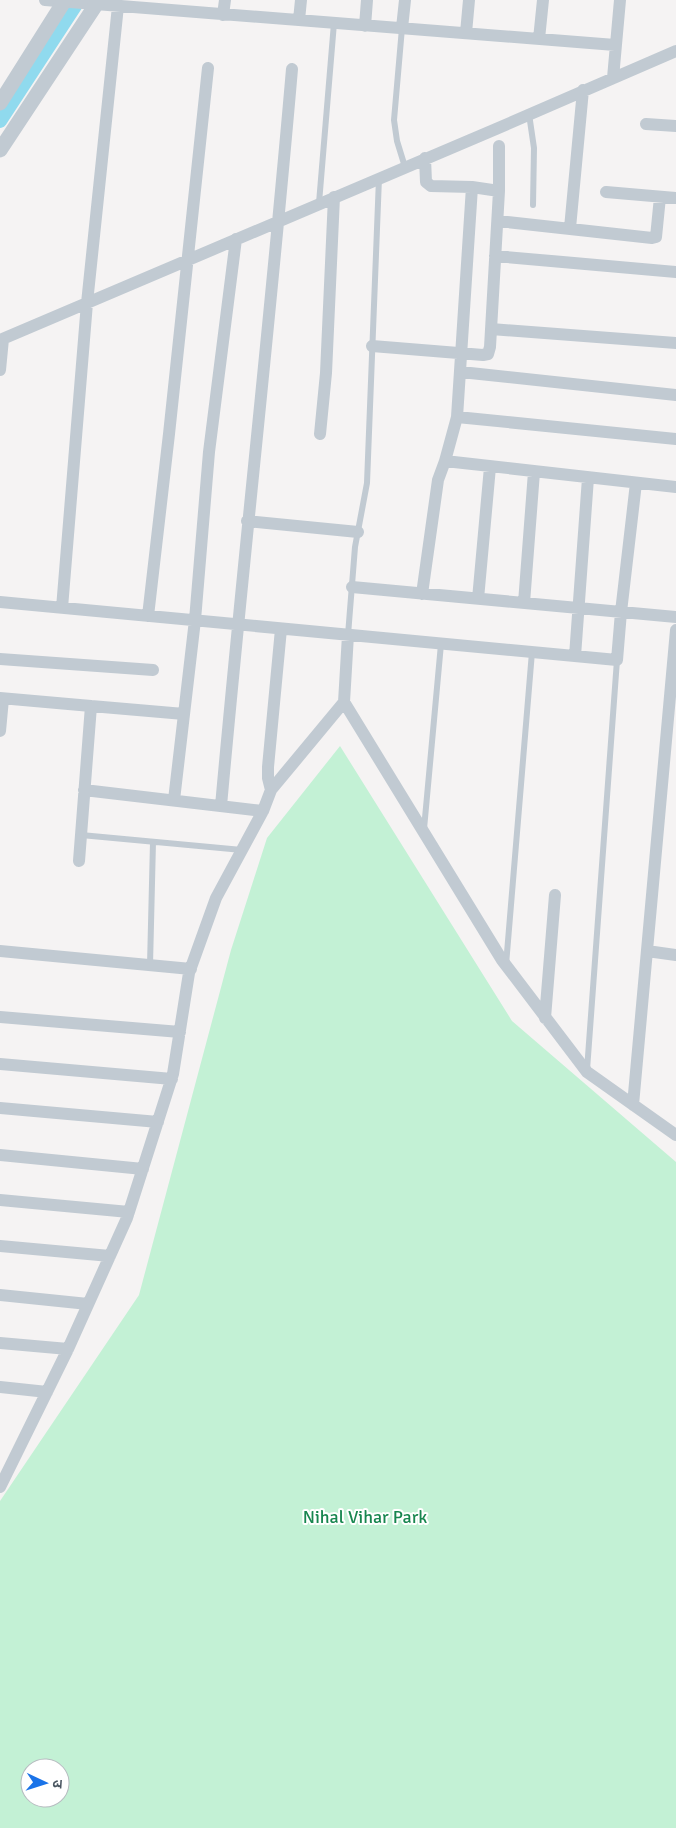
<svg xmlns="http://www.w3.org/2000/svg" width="676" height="1828" font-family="Signika,'Noto Sans Devanagari',sans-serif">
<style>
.green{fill:#c3f1d5;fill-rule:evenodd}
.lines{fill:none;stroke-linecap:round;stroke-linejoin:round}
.canal{stroke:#90daee;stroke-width:14}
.service{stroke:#c1cad2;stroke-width:6}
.minor{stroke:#c1cad2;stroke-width:12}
.tertiary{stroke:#c1cad2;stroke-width:15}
.labels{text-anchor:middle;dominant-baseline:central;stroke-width:4;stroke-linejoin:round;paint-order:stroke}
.park-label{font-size:18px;fill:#17864f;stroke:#fff}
</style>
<rect width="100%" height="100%" fill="#f5f3f3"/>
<!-- green -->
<path class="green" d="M340,746L512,1021L676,1162V1828H0V1501L139,1295L231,950L267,838ZM30,1768H60V1798H30Z"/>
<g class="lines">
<!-- canal -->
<path class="canal" d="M0,121L79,0"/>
<!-- service -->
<path class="service" d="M402,28L394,120L397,141L405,167
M529,114L534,148L533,205
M319,203L334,23
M348,635L355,547L367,483L379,178
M424,829L441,644
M81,835L242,850
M150,965L153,842
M506,965L532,652
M587,1070L617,660"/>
<!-- minor -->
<path class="minor" d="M45,0L615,45
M223,15L225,0
M299,20L301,0
M365,26L367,0
M402,28L405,0
M466,33L469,0
M539,39L543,0
M613,78L620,0
M646,124L676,126
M499,146V191
M606,192L676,198
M498,221L652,238L656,237L660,197
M570,228L583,90
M495,256L676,272
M491,329L676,343
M0,340L496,129L676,51
M372,346L483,355L488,354L490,347L499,191L472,187L431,186L426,182L425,158
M0,370L3,339
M461,372L676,395
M457,417L676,439
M320,434L326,373L334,197
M445,461L457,417L472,187
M247,521L358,532
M352,587L676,617
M422,594L438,480L445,461L676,487
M478,599L490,467
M0,602L617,660L621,612L636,483
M524,603L534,472
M62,608L87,303L118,6
M148,616L169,434L208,68
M348,635L344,702L502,960L587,1072L676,1135
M575,656L588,478
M0,659L153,670
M0,698L91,706L79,861
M91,706L184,714
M0,731L3,699
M84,790L263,811
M271,790L268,778V767L281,629
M174,800L195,620L209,452L236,239
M221,806C243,560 271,315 292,69
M0,951L191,969
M647,951L676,955
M0,1017L180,1032
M545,1018L555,895
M0,1064L172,1079
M633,1105L676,630
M0,1108L158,1122
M0,1155L143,1169
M0,1200L129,1212
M0,1246L110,1256
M0,1295L88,1304
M0,1343L68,1349
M0,1387L47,1392
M0,1487L68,1349L127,1218L173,1074L189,973L216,898L263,811L271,790L344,702"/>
<!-- tertiary -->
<path class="tertiary" d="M0,103L65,0
M0,150L99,0"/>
</g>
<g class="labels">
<!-- park labels -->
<g class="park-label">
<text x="365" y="1517">Nihal Vihar Park</text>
</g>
</g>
<!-- north arrow -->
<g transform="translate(45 1783) rotate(94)"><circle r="24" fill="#ffffff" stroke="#b7bbc0"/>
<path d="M0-4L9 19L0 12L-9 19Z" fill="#1a73e8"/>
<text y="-8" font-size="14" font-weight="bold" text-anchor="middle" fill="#4a5661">उ</text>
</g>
</svg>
